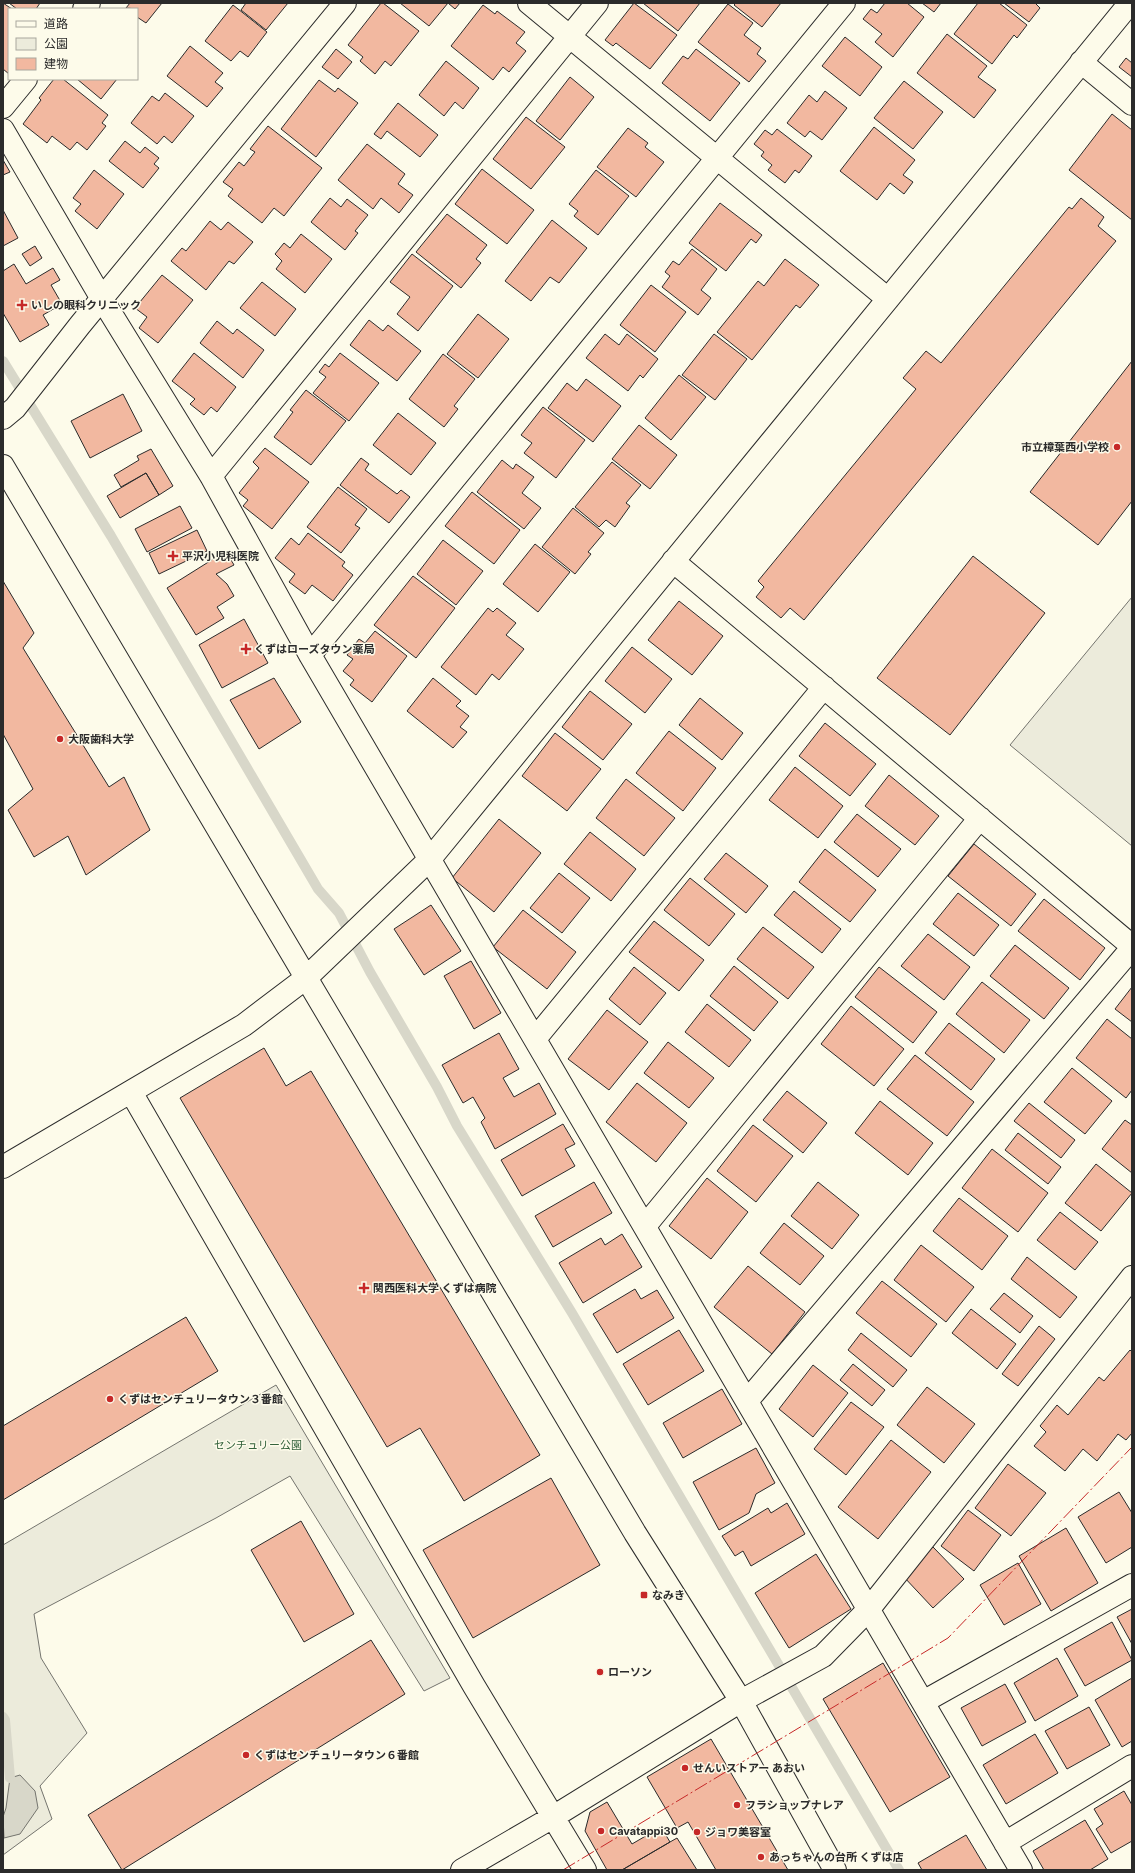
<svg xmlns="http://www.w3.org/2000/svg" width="1135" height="1873" font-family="Inter,'Noto Sans JP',sans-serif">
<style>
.green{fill:#ecebdb;stroke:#74746e}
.water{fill:#d8d7c9;stroke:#74746e}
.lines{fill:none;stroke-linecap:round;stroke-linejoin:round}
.stream{stroke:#d8d7c9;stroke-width:10}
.building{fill:#f2b8a0;stroke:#2b2b2b}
.minor-casing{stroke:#2b2b2b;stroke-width:24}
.minor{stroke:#fdfbea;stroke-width:22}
.power{stroke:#c62828;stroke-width:1;stroke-dasharray:14 3 2 3;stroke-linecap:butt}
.poi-dot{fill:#c62828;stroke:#fdfbea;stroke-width:1.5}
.labels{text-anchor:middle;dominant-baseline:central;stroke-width:3;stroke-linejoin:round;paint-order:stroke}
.poi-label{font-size:11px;font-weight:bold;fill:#2b2b2b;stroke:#fdfbea;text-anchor:start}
.park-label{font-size:11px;fill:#34623c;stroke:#fdfbea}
</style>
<rect width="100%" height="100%" fill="#fdfbea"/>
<!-- green -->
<path class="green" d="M1132,597V846L1010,745Z
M276,1385L450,1678L424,1691L290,1476L216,1518L34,1614L41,1658L87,1733L40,1786L52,1819L3,1855V1545Z"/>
<!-- water -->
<path class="water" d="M20,1775L35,1791L38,1808L20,1834L4,1838L3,1817L6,1808L10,1778Z"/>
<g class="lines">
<!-- stream -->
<path class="stream" d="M3,361L111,536L318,889L339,913L370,972L437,1087L457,1126L572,1313L899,1870
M3,1717L5,1720L10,1778"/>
</g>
<!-- building -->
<path class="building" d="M3,3L12,9H9V74L3,69Z
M9,3H40L36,9H17Z
M130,3H162L146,23L137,17V9L126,8Z
M246,3H288L266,30L241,10Z
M381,3H383L419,31L391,66L385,61L375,74L360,61L363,57L348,45Z
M400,3H460L455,9L448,3L429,26Z
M634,3L677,35L650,69L616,43L613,46L605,40Z
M643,3H700L678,31Z
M736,3H781L762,27L734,5Z
M885,3H907L924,17L893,57L875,42L882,34L863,19L871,9L877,13Z
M922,3H941L934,12Z
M978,3H999L1027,25L1017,38L1014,35L992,64L954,34Z
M1004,3H1035L1040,8L1029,22Z
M728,4L753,23L744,35L761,48L757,54L766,61L749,82L698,42Z
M233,5L267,32L248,57L240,51L231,61L205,41Z
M483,5L495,14L497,11L525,32L516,43L526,51L509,72L503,67L493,80L451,46Z
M947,34L987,66L978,77L996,90L974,118L917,73Z
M845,37L882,67L860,96L822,66Z
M190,46L223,73L215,82L223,88L207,107L167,76Z
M336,49L352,62L338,79L322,67Z
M696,49L740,83L710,121L662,83L683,56L688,59Z
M1126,58L1132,63V77L1119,67Z
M446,61L479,88L463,109L455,102L444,116L419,95Z
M570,77L594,97L560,140L536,121Z
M54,79H63L108,115L102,123L106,126L87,150L77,142L70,150L52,136L47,143L23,124L41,100L39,98Z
M77,79H117L101,99Z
M319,80L335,92L338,88L358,103L316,157L281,129Z
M904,81L943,112L913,149L874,118Z
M825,91L847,108L822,140L810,131L805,137L787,123L809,95L817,102Z
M165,93L194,116L172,143L164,136L157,144L131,123L152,96L159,101Z
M398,103L438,135L420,157L387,131L381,139L374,134Z
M1112,114L1132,130V220L1069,170Z
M526,117L565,147L531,189L493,159Z
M268,126L322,168L284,216L274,208L262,223L228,196L233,189L223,182L239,162L244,166L255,152L250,149Z
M874,127L915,160L903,175L913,182L904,194L890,183L877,200L840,171Z
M628,128L648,143L645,147L664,162L636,197L597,167Z
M777,129L812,156L799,173L795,170L785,183L768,170L772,165L761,156L764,152L754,144L765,130L772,135Z
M125,141L140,153L145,147L159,158L154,164L159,168L143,188L109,161Z
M367,144L405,174L398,184L413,195L399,213L381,198L373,209L338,180Z
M3,160L10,172L3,175Z
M482,169L534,210L507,244L455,204Z
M94,170L124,194L97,229L75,211L81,204L73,198Z
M596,170L629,196L598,235L574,216L578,211L569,204Z
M330,198L341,207L347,199L368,215L355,231L358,233L345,250L311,222Z
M1081,198L1104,217L1098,226L1116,241L804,620L790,608L781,618L756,597L764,587L758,581L916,389L903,378L926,351L941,363L1069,207L1072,209Z
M720,203L762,235L756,243L751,239L726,271L689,243Z
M3,210L18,238L3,246Z
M447,214L487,245L476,259L481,263L461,288L416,252Z
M552,220L587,248L559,283L550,277L531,301L505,281Z
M210,221L221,230L228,222L253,242L234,264L229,261L206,290L171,261L182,248L186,251Z
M301,234L332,259L305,293L276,269L282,261L275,254L284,243L290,248Z
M35,246L42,258L30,266L22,254Z
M692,249L717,269L701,290L711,298L698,315L662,287L670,276L665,272L673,261L679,265Z
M412,254L453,286L418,331L397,314L410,297L390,282Z
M785,259L819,285L800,308L796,305L752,360L717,332L758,281L764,286Z
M14,264L26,284L53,268L60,280L51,285L62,304L43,315L49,325L20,342L3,313V271Z
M162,275L193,300L158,343L139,328L147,317L135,308Z
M262,282L296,309L275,336L240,308Z
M651,285L686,312L655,352L620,325Z
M478,314L509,339L478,378L447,354Z
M369,320L383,331L388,325L421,351L397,381L350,345Z
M217,321L233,334L237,329L264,350L243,378L200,343Z
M605,334L619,345L627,334L658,359L643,378L640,375L628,391L586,358Z
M714,334L747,359L715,400L682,375Z
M194,353L236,387L217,412L211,407L204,415L190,404L195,399L172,381Z
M340,353L379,383L349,421L313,393L326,377L319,372L325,364L329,367Z
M443,354L475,379L454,406L458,409L444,427L409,399Z
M1132,361V501L1098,545L1030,492Z
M679,375L706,397L671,440L645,418Z
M586,379L621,406L593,442L548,408L567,383L577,391Z
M306,390L346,421L311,465L274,437L293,412L290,410Z
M123,394L142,431L90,458L71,421Z
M543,407L585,440L556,478L524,453L532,443L521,435Z
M398,413L436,443L411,475L373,445Z
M639,425L677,455L650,489L612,459Z
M265,448L309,482L272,529L243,506L248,500L239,493L259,468L253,462Z
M151,449L173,486L159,495L146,473L121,487L114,475L139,460L137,456Z
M361,458L369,464L365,470L397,494L401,490L410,497L389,523L340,485Z
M502,460L513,469L516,464L534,477L522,493L541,508L524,529L477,492Z
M612,462L641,485L626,503L630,506L615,527L606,520L599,527L575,507Z
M146,473L159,495L120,518L107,496Z
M338,487L367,509L355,525L360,528L341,553L307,527Z
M472,492L520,530L494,564L445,526Z
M180,506L192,528L147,552L135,529Z
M573,508L604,533L588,552L591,554L575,574L542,547Z
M197,530L207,551L159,574L149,553Z
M308,533L345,562L342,566L353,575L333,601L312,585L305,594L289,582L295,574L275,558L291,538L299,545Z
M443,540L483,571L456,605L417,574Z
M535,544L570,572L538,612L503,584Z
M226,551L234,565L216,574L227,584L234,596L217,607L224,618L196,635L167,588Z
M973,556L1045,613L950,735L877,678Z
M413,576L455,608L416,658L374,625Z
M3,581L34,633L23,648L109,787L124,777L150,830L86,875L68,836L34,857L8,810L33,789L3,734Z
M679,601L723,636L692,675L648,640Z
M488,608L493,612L497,608L516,623L506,635L524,649L499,680L492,674L476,695L441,667Z
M244,619L268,663L222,688L199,645Z
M375,631L407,656L372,702L350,685L354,680L343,671L353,659L347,655L359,639L365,643Z
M632,647L672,679L645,713L605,681Z
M274,678L301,722L259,749L230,700Z
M433,678L461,701L456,706L469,716L460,727L467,732L453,748L407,711Z
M590,691L632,724L603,760L562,727Z
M700,698L743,733L722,760L679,725Z
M825,723L876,764L850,796L799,756Z
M669,731L716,768L683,811L636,773Z
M555,733L601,769L567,811L522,776Z
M795,767L843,806L818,838L769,800Z
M889,775L939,816L915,845L865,806Z
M626,779L675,818L644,856L596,818Z
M857,814L901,849L878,877L834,842Z
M499,819L541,853L494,912L452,878Z
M590,832L636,869L611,901L564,864Z
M974,844L1036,894L1011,926L948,876Z
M825,849L876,890L850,922L799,882Z
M726,853L768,886L746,913L704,879Z
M559,873L590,898L562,933L530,908Z
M690,878L735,914L709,946L664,910Z
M794,891L841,929L822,953L774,915Z
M958,893L999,925L974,956L933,924Z
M1044,899L1105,948L1080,980L1018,931Z
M431,905L461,951L424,975L394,929Z
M523,910L576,952L547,989L493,947Z
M654,921L704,960L679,991L629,952Z
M763,927L814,967L788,999L737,959Z
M928,934L970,967L944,1000L901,966Z
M1015,945L1069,988L1044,1019L990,976Z
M471,961L501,1013L474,1029L444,976Z
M734,966L778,1002L754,1031L710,996Z
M634,967L666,993L640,1025L609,999Z
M879,967L937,1012L913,1043L855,997Z
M982,982L1030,1020L1004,1053L956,1014Z
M1132,987V1022L1115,1009Z
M707,1004L751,1040L729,1067L685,1032Z
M851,1006L904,1049L874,1086L821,1044Z
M607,1010L648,1042L609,1090L568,1059Z
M1107,1019L1132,1039V1090L1126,1098L1076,1058Z
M949,1023L995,1059L971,1090L925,1053Z
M499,1033L519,1069L503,1078L514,1097L539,1083L556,1114L495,1149L481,1122L485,1118L473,1097L463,1103L442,1065Z
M668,1042L714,1078L689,1108L644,1073Z
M264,1048L286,1086L311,1071L540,1455L464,1501L420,1428L387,1447L180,1098Z
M915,1055L974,1102L947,1136L887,1089Z
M1072,1068L1112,1101L1085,1134L1044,1102Z
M637,1083L687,1123L656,1162L606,1122Z
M787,1091L827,1123L803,1153L763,1120Z
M880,1101L933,1143L908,1175L855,1133Z
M1029,1103L1075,1140L1061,1158L1014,1121Z
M1125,1120L1132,1125V1173L1102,1149Z
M563,1124L575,1144L565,1149L575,1166L522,1196L501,1160Z
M753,1125L793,1156L756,1202L717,1171Z
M1018,1133L1061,1167L1048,1184L1005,1150Z
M992,1149L1048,1193L1018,1232L962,1188Z
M1096,1164L1132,1193L1101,1231L1065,1203Z
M707,1178L748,1212L711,1259L669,1226Z
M594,1182L612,1213L553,1247L535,1216Z
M818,1182L859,1215L832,1249L791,1216Z
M959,1198L1008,1236L982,1270L933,1231Z
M1060,1212L1098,1242L1075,1270L1037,1240Z
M784,1223L824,1256L800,1285L760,1253Z
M622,1234L642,1267L583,1303L559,1263L601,1238L605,1245Z
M921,1245L974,1287L946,1322L894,1280Z
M1027,1257L1077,1297L1060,1318L1011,1279Z
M748,1266L805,1312L772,1354L714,1307Z
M882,1281L937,1324L911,1357L856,1313Z
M635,1289L641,1299L657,1290L674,1318L617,1353L593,1314Z
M1004,1293L1033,1316L1020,1333L990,1309Z
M971,1309L1016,1344L997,1369L952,1333Z
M186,1317L218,1371L3,1500V1426Z
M1039,1326L1055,1339L1018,1386L1002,1374Z
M679,1330L704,1371L648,1405L623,1364Z
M861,1333L907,1370L893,1387L848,1350Z
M1130,1350L1132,1352V1433L1126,1440L1118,1434L1097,1461L1083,1449L1065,1471L1034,1446L1046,1432L1040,1426L1057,1405L1068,1415L1099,1377L1104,1381Z
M853,1364L885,1390L872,1406L840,1380Z
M813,1365L848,1393L813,1437L779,1409Z
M927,1387L975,1424L944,1463L897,1425Z
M722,1389L742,1424L683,1458L663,1423Z
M851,1402L884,1427L846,1475L814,1449Z
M891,1440L931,1472L878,1539L838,1507Z
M756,1448L775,1483L756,1494L749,1513L719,1530L693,1482Z
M1008,1464L1046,1493L1011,1536L975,1508Z
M551,1478L600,1565L473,1638L423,1550Z
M1119,1492L1132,1513V1547L1106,1563L1078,1517Z
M787,1503L805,1534L751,1566L743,1551L735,1556L722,1536L768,1508L771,1513Z
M968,1510L1001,1535L974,1571L941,1546Z
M301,1521L354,1614L304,1642L251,1550Z
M1066,1528L1098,1583L1051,1611L1019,1556Z
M933,1547L964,1579L933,1608L903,1576Z
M816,1554L851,1609L789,1648L755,1593Z
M1018,1563L1041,1604L1004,1625L980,1585Z
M1132,1609V1644L1117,1617Z
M1112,1622L1132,1660L1085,1686L1064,1649Z
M371,1640L405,1694L122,1870L88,1815Z
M1057,1658L1078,1696L1035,1721L1014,1683Z
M883,1663L950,1777L890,1812L823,1699Z
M1132,1678V1741L1122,1747L1095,1700Z
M1005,1684L1026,1722L982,1746L961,1708Z
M1089,1707L1110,1745L1067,1769L1045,1731Z
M1035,1734L1058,1773L1006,1804L983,1765Z
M711,1739L788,1870H716L688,1822L677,1828L647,1777Z
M1124,1791L1132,1805V1841L1111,1853L1096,1829L1103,1824L1094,1809Z
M607,1802L632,1844L661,1827L670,1842L622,1870H607L585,1831L590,1812Z
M1085,1820L1108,1859L1090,1870H1044L1033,1851Z
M966,1835L987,1870H922L918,1863Z
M677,1838L697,1870H622L670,1842Z"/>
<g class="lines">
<defs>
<path id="minor" d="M529,3L888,299
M84,9L89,3
M1081,62L1132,104
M3,107L26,79
M3,130L102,299L211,476L310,655L1021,1870
M3,418L15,408L80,325L345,3
M3,466L635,1533L741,1701L835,1870
M211,476L597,3
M673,561L1132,946
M310,655L844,3
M535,1039L824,687
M131,1092L474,1686L585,1870
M3,1167L244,1025L306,978L430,859L1130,3
M645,1226L980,818
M747,1401L1132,948
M923,1702L1132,1585
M1005,1843L1132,1766
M462,1870L553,1817L741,1701L823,1656L869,1609L1132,1277"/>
</defs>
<!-- minor casing -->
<use href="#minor" class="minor-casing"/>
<!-- minor -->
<use href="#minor" class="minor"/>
<!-- power -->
<path class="power" d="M563,1870L948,1638L1132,1447"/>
</g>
<!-- markers -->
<g class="poi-dot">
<path d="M20 299h4v4h4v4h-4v4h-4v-4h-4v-4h4z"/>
<circle cx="1117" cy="447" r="4"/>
<path d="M171 550h4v4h4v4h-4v4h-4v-4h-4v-4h4z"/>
<path d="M244 643h4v4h4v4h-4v4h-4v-4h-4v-4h4z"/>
<circle cx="60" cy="739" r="4"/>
<path d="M362 1282h4v4h4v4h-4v4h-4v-4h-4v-4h4z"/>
<circle cx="110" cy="1399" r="4"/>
<rect x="640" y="1591" width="8" height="8" rx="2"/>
<circle cx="600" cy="1672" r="4"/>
<circle cx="246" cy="1755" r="4"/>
<circle cx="685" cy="1768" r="4"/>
<circle cx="737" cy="1805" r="4"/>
<circle cx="601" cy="1831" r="4"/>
<circle cx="697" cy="1832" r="4"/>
<circle cx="761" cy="1857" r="4"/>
</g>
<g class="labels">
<!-- poi labels -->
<g class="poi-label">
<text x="31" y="305">いしの眼科クリニック</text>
<text x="1109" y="447" text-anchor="end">市立樟葉西小学校</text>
<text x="182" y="556">平沢小児科医院</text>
<text x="254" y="649">くずはローズタウン薬局</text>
<text x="68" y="739">大阪歯科大学</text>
<text x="373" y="1288">関西医科大学 くずは病院</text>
<text x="118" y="1399">くずはセンチュリータウン３番館</text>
<text x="652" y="1595">なみき</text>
<text x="608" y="1672">ローソン</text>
<text x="254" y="1755">くずはセンチュリータウン６番館</text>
<text x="693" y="1768">せんいストアー あおい</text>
<text x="745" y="1805">フラショップナレア</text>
<text x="609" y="1831">Cavatappi30</text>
<text x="705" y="1832">ジョワ美容室</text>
<text x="769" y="1857">あっちゃんの台所 くずは店</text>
</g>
<!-- park labels -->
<g class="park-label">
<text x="258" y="1445">センチュリー公園</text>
</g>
</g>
<!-- border -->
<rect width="1135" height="1873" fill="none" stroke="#2b2b2b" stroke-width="8"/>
<!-- legend -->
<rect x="8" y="8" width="130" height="72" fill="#fdfbea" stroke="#a9a89e"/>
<rect x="16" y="21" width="20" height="6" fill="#fdfbea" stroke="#a9a89e"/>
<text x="44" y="28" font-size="12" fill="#2b2b2b">道路</text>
<rect x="16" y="38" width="20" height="12" fill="#ecebdb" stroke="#a9a89e"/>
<text x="44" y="48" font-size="12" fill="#2b2b2b">公園</text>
<rect x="16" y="58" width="20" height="12" fill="#f2b8a0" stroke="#a9a89e"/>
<text x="44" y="68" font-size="12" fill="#2b2b2b">建物</text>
</svg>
